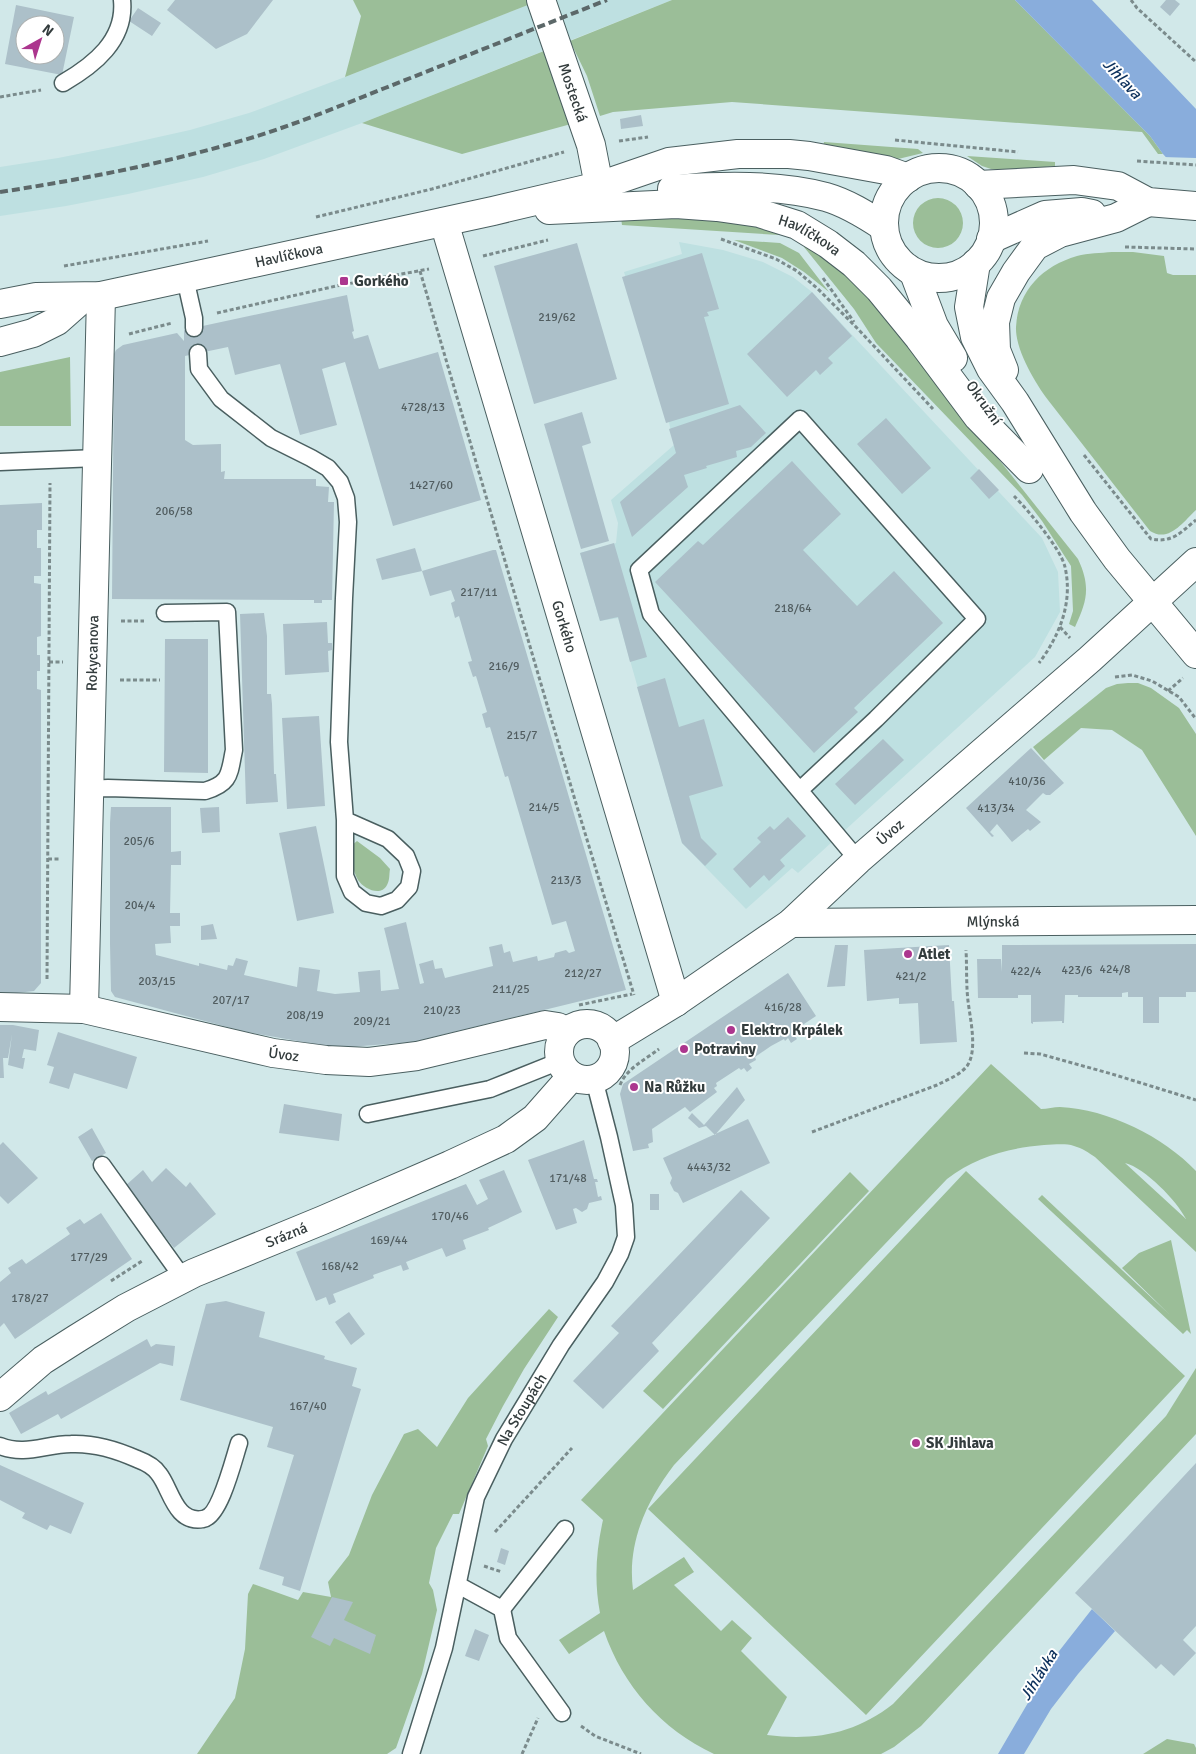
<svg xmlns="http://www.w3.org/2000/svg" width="1196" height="1754" font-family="Signika,sans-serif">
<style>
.built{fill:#bee0e1}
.green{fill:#9bbe98;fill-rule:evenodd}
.water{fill:#89addc}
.pier{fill:#d1e8e9}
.building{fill:#acc0c9;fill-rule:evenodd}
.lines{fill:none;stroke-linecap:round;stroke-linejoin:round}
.service-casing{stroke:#4a5f60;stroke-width:19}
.minor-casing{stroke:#4a5f60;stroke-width:30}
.tertiary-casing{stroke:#4a5f60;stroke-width:30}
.path{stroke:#7b8b8c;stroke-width:3;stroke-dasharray:4 2.5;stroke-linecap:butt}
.service{stroke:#fff;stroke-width:16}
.minor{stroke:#fff;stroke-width:28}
.tertiary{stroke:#fff;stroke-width:28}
.rail{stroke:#5c6869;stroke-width:4;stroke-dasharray:8 4;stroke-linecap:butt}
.poi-dot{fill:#ac368e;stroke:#fff;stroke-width:2}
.labels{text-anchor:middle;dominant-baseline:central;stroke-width:4;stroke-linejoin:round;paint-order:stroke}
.number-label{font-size:12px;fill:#515d60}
.street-label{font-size:15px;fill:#333c3d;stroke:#fff}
.poi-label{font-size:15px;font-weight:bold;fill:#333c3d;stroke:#fff;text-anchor:start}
.water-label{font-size:16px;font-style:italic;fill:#0c305c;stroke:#fff}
</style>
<rect width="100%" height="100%" fill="#d1e8e9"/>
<!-- built -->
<path class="built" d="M540,0H672L362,123L264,159L203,177L128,194L66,206L0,216V167L58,158L118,146L190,130L249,113L345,77Z
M679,242L723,250L763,262L793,277L812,292L1042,538L1058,572L1060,612L1035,657L798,873L792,868L746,909L682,843L618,618L600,621L580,553L616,543L618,523L611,500L674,445L668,418L624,272L682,254Z"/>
<!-- green -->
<path class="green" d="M353,0H532L533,3L345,77L361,16Z
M672,0H1015L1150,136L1163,154H1158L1142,132L732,102L613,112L600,116L587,76L570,41Z
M544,51L571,124L462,154L362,123Z
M824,142L918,149L923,153L898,159L885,160L823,148Z
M967,156L1055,162V166L1005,171L991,169L982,166Z
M913 223a25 25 0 1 1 50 0a25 25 0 1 1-50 0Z
M712,215L781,231L779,235L622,225L621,218Z
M734,240L780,243L799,253L829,292L804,272L782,258Z
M805,245L829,260L862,290L899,334L1078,559C1091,587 1087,601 1075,627L1069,624L1073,611L1071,566L1042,521L1022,495L876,343L854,309L804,247Z
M1112,252H1133L1164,256L1167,273L1173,275H1196V510C1183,522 1169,543 1150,531L1048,400C1035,383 1015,349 1016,327C1018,290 1043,266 1077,256C1088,253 1101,253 1112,252Z
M70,357L71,426H0V372Z
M1128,683H1138L1151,688L1179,708L1196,734V836L1142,750L1112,730L1081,728L1044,760L1033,747L1106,688L1117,684Z
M357,841L380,858L390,869C389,874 390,880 387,885C381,897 364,889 358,880C352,870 352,857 351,846Z
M991,1064L1041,1109C1047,1109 1054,1107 1060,1107C1108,1109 1164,1137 1196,1171V1252L1095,1157C1089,1153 1082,1148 1074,1146C1065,1143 1053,1145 1044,1145C1008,1148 975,1157 947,1179L674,1465C646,1502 627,1543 633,1590L684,1557L694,1572L674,1585L721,1631L732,1620L752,1638L741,1651L787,1697L767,1735C814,1741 855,1734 893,1704L1166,1416L1196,1368V1434L921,1726L894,1747L881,1754H714C661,1729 623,1686 604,1631L569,1654L559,1640L600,1613C594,1581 596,1551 603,1520L581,1500ZM1125,1163C1145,1168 1177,1201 1186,1219Z
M966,1171L1185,1376L866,1715L648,1509Z
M850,1172L869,1191L663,1409L643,1391Z
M1042,1195L1170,1315L1122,1268L1139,1253L1171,1240L1191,1334L1187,1330L1183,1334L1038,1199Z
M549,1309L558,1317L524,1369L503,1406L486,1439L488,1446L459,1514H453L436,1548L429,1583L433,1590L437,1610L422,1674L396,1748L387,1754H197L235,1698L245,1649L248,1594L253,1584L298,1600L303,1592L331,1597L328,1582L349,1555L372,1495L404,1434L418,1429L437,1447L468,1398Z
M1167,1739L1194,1744L1196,1748V1754H1143Z"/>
<!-- water -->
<path class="water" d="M1015,0H1092L1196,109V190L1163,154L1150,136Z
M1092,1609L1115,1631L1078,1674L1051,1709L1024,1754H998L1056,1655Z"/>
<!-- pier -->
<path class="pier" d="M1162,157L1196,158V193L1194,192Z"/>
<!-- building -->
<path class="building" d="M175,0H273L247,34L216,49L167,10Z
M1166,0H1175L1180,4L1170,16L1160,7Z
M16,5L74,17L62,75L5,64ZM25,25H55V55H25Z
M138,8L161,23L152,36L129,21Z
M641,115L643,126L621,129L620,119Z
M577,243L617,379L534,404L494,266Z
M702,253L719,309L707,312L709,316L704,317L729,404L666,423L622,277Z
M812,292L852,336L828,358L833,363L820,375L816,370L787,397L747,354Z
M347,295L354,331L352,332L354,339L368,335L379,369L438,352L481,500L393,526L345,362L322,369L337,425L300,435L280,364L235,375L228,347L185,356V440L193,445L221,444V472L225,471L224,479H316V486L329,487L328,502H334L332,600H322V603H314V600H308L112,599L114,354L116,350L123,345L177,333L184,341V330Z
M740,405L766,433L751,447L736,451L737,457L706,466L707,468L684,475L688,487L632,537L620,502L676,453L669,429Z
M582,412L591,443L582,446L609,541L581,549L544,424Z
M886,418L931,468L902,494L857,444Z
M792,461L841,514L803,550L857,606L894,571L943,623L854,708L858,712L814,753L655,582L698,541L703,545Z
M979,469L999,490L989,499L970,478Z
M42,503V530H37V548H41V576H34V583L41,584V636L37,637V655H40V671H37V689L41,690V983L34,991L0,995V505Z
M614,543L647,657L630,662L618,617L600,621L580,553Z
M415,548L422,571L493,550H496L626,990L413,1042L337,1048L242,1031L115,997L111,991L110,944V823L111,807H171V852L181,851V865H171L170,913H180V926H170L171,943L155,944L156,955L199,966V963L227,970L228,965L233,966L236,958L248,961L244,975L297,987L299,967L320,970L317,991L335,994L360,992L358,972L380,970L381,991L399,989L384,928L406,922L420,984L424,983L419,964L433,960L435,969L442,968L445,978L493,966L489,947L502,944L504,953L510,951L513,962L537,956L538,961L554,957L555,953L566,950L569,953L575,951L566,921L552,925L508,776L505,777L490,727L486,728L482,714L487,712L476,676L473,677L468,662L472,661L459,616L455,618L451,603L455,601L451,590L430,596L422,571L382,580L376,559Z
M264,613L267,636V694H271L272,704L274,774H276L278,802L246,804L240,614Z
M327,622L328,643H332V650L328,651L329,672L285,675L283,624Z
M165,639H208V773L164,772Z
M665,678L679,727L704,719L723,786L689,796L701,838L717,854L705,866L682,843L637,687Z
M319,716L325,806L287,809L282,718Z
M883,739L904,760L855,805L835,784Z
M1031,748L1064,783L1050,795H1046L1043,793L1026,810L1041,822L1030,831L1028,829L1012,842L997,824L990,832L994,836L992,837L966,808Z
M219,807L220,832L202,833L200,808Z
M788,817L806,836L780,860L785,866L769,881L764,875L750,888L733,869L761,842L757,838L770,826L774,830Z
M316,826L334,913L297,921L279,833Z
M213,924L217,939L201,940V926Z
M1196,944V992H1186V997H1159V1023H1143V997H1128V992L1122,993V997H1078V995H1065L1064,1023H1062V1021L1033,1022V1024L1031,1023V995H1018V998H978L977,959H1001L1002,972V945Z
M835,945H848L845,986L827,987Z
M949,945L952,1001H954L957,1042L920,1044L918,1003L899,1004V998L867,1001L864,950Z
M788,973L816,1016L798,1028L800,1030L794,1035L797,1039L791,1043L788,1038L785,1041L784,1039L771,1046L755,1057L756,1060L749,1064L752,1068L747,1072L744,1068L741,1070L739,1068L716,1083L717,1086L714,1088L717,1092L690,1112L685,1107L652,1129L653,1142L648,1144L649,1148L633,1151L620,1094L623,1084Z
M0,1025H13L39,1030L36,1051L24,1049L22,1058H25L23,1069L8,1065L12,1034L8,1058H3L4,1078H0Z
M58,1032L137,1057L127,1089L74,1073L69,1089L49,1083L54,1067L47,1065Z
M737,1087L745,1100L715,1135L706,1126L699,1128L688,1118L692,1113L704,1125Z
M284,1104L342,1114L339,1141L279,1133Z
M748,1119L770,1163L683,1203L678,1193L674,1191L670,1183L672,1178L663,1158Z
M92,1128L106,1153L92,1161L78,1137Z
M584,1140L594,1179H597L598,1182H595L598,1197L601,1196L602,1200L589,1203L587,1209L582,1212L576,1208L573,1209L577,1223L556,1230L528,1160Z
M3,1142L38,1178L8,1204L0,1196V1145Z
M166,1168L186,1187L190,1182L216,1214L174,1248L125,1186L143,1170L152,1182Z
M504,1170L522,1212L488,1228L489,1230L463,1240L466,1249L446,1257L442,1248L406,1262L409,1269L403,1271L401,1265L373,1275L374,1278L333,1294L336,1302L329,1305L326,1297L316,1301L296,1252L466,1184L477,1205L488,1199L479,1180Z
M741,1190L770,1218L652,1343L659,1351L603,1409L573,1381L619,1333L611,1326Z
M650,1194H659V1210H650Z
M101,1213L132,1259L15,1339L4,1323L0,1327V1282L11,1273L8,1268L22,1259L26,1264L70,1234L66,1228L80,1219L84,1224Z
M226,1301L265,1312L259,1337L325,1356L324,1359L357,1368L352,1386L361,1389L300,1591L282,1585L284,1577L259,1569L294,1455L267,1447L273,1427L180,1400L206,1304Z
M349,1312L365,1334L351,1345L335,1322Z
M147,1339L151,1347L156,1344L175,1346L173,1366L160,1363L61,1419L58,1414L21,1434L9,1413L46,1391L48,1395Z
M1196,1463V1626L1183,1640L1196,1653L1174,1676L1161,1664L1156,1669L1075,1593Z
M0,1465L84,1503L71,1534L50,1525L47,1530L22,1518L25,1513L0,1500Z
M501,1548L509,1551L505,1565L497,1562Z
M332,1597L353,1602L344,1620L376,1635L370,1654L334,1638L330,1646L311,1637Z
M475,1629L489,1635L479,1661L465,1656Z"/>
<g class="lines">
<defs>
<g id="service">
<path d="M63,83C94,65 126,40 122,0"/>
<path d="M185,278L194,318V328"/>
<path d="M198,353L199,369L221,399L271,438L311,458L328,468L340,482L346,498L348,522L344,598L339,742L345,820V876L352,892L366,903L381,906L397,900L409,887L412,871L406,856L388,839L345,820"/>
<path d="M0,462L97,458"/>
<path d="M89,789L108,788L205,791C231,783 229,774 234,750L227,612L165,613"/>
<path d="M800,790L876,719L977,619L800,419L639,570L651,614L858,860"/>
<path d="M368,1114L490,1089L560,1061"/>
<path d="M102,1165L183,1278"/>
<path d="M0,1446C25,1456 46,1444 71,1444C93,1443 117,1450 137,1459C145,1462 154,1466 159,1474C171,1489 175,1524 203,1519C220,1517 234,1458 239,1443"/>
<path d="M458,1585L502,1609L508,1638L562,1713"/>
<path d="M502,1609L565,1529"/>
<path id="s1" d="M411,1754L444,1648L476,1497L504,1439L561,1345L605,1282L620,1254L626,1237L624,1205L609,1137L594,1079"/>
</g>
<g id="minor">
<path id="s2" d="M541,0L591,145L599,186"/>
<path id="s3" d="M444,222L676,1002"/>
<path id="s4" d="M791,923L1196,920"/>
<path id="s5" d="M0,1007L84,1009L273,1053L326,1060L369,1062L417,1056L545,1025L558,1027L567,1032"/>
<path id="s6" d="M84,1009L101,296"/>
<circle cx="587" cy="1052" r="28"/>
<path id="s7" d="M612,1041L676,1002L791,923L858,860L1090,659L1196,562"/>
<path id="s8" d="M0,1397L43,1360L76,1339L126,1308L194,1273L323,1220L450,1165L506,1139L535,1118L572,1076"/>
</g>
<g id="tertiary">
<circle cx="939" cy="223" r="55"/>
<path d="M978,185L1074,180L1118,186L1148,202L1196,206"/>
<path d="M672,189C722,186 777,184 826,197C847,203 866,215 884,227"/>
<path id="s9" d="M549,210L676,204L717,207L759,213L797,225L828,244L854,264L879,289L919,338L978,417L1029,469"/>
<path d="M991,239L1045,215L1082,212L1092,214"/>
<path d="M976,263L969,307L975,337L991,369L1015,402L1083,512L1117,559L1196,654"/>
<path d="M914,273L934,326L953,358"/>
<path id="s10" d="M0,304L36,297L101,296L493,211L599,186L669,162L738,154H789L809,156L886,170L908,178"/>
<path d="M0,342L33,333L57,321L83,298"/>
<path d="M1004,370L996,350L995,322L1001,298L1016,272L1035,246L1060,233L1116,218L1148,202"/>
</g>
</defs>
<!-- service casing -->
<use href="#service" class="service-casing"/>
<!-- minor casing -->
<use href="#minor" class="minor-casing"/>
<!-- tertiary casing -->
<use href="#tertiary" class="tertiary-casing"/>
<!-- path -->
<path class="path" d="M1131,0L1137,8L1196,62
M0,97L41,90
M895,140L1018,152
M619,141L648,137
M1137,161L1196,165
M316,217L432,189L564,152
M721,239L776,259L797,271L818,289L858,329L933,409
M1125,247L1196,249
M483,256L548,240
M64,266L208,241
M420,271L575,800L634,995
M823,278L854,322
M217,313L336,286L429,269
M129,334L172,323
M1084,455L1151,539C1172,543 1180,533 1196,520
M1014,496C1028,510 1061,549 1065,567C1073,602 1060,635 1039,663
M121,621H144
M1060,627L1070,638
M49,662H63
M1115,677L1132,675L1152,681L1179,697L1196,719
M120,680H160
M1168,691L1183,678
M48,859H59
M47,979L50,483
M579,1005L632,994
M1024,1053L1040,1054L1112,1074L1196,1100
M620,1085C626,1069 646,1059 659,1049
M812,1132L937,1085C947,1080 960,1075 967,1066C978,1051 970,1018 968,1001C966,984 967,967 966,950
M111,1281L142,1261
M495,1532L572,1448
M484,1566L502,1572
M581,1726L595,1736L641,1754
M522,1754L538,1718"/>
<!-- service -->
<use href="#service" class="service"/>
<!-- minor -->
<use href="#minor" class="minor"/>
<!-- tertiary -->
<use href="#tertiary" class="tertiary"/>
<!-- rail -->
<path class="rail" d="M0,192C86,179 171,162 254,137C299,123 342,105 385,88C459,59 533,29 607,0"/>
</g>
<!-- markers -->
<g class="poi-dot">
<rect x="339" y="276" width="10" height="10" rx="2.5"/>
<circle cx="908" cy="954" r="5"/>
<circle cx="731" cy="1030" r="5"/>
<circle cx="684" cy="1049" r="5"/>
<circle cx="634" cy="1087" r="5"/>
<circle cx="916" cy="1443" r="5"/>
</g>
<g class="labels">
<!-- number labels -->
<g class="number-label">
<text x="557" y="317">219/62</text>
<text x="423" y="407">4728/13</text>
<text x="431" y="485">1427/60</text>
<text x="174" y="511">206/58</text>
<text x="479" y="592">217/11</text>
<text x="793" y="608">218/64</text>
<text x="504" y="666">216/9</text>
<text x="522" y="735">215/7</text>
<text x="1027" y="781">410/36</text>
<text x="544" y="807">214/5</text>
<text x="996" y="808">413/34</text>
<text x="139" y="841">205/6</text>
<text x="566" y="880">213/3</text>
<text x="140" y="905">204/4</text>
<text x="1115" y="969">424/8</text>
<text x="1077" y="970">423/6</text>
<text x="1026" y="971">422/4</text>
<text x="583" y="973">212/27</text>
<text x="911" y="976">421/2</text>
<text x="157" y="981">203/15</text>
<text x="511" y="989">211/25</text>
<text x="231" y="1000">207/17</text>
<text x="783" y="1007">416/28</text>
<text x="442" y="1010">210/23</text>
<text x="305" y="1015">208/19</text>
<text x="372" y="1021">209/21</text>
<text x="709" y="1167">4443/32</text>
<text x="568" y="1178">171/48</text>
<text x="450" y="1216">170/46</text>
<text x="389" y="1240">169/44</text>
<text x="89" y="1257">177/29</text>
<text x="340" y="1266">168/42</text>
<text x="30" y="1298">178/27</text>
<text x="308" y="1406">167/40</text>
</g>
<!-- street labels -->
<g class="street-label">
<text stroke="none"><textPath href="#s2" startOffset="98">Mostecká</textPath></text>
<text stroke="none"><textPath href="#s9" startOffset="266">Havlíčkova</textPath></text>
<text stroke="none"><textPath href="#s10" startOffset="294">Havlíčkova</textPath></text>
<text transform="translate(984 403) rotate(55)">Okružní</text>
<text stroke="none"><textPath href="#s3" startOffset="422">Gorkého</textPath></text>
<text stroke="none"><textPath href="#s6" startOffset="356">Rokycanova</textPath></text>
<text stroke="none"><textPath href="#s7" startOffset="349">Úvoz</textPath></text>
<text stroke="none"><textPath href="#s4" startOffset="202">Mlýnská</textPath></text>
<text stroke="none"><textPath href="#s5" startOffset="289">Úvoz</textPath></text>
<text stroke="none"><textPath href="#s8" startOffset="331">Srázná</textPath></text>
<text stroke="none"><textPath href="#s1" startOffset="364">Na Stoupách</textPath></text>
</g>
<!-- poi labels -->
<g class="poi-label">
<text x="354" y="281">Gorkého</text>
<text x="918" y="954">Atlet</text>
<text x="741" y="1030">Elektro Krpálek</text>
<text x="694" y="1049">Potraviny</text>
<text x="644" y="1087">Na Růžku</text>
<text x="926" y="1443">SK Jihlava</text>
</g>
<!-- water labels -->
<g class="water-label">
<text transform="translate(1122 79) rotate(47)">Jihlava</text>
<text transform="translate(1039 1675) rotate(-58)">Jihlávka</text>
</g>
</g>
<!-- north arrow -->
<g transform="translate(40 40) rotate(39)"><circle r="24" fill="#ffffff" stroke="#adb1b1"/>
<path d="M0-4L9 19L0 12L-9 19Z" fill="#ac368e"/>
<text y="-8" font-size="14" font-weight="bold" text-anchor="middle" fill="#333c3d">N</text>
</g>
</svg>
